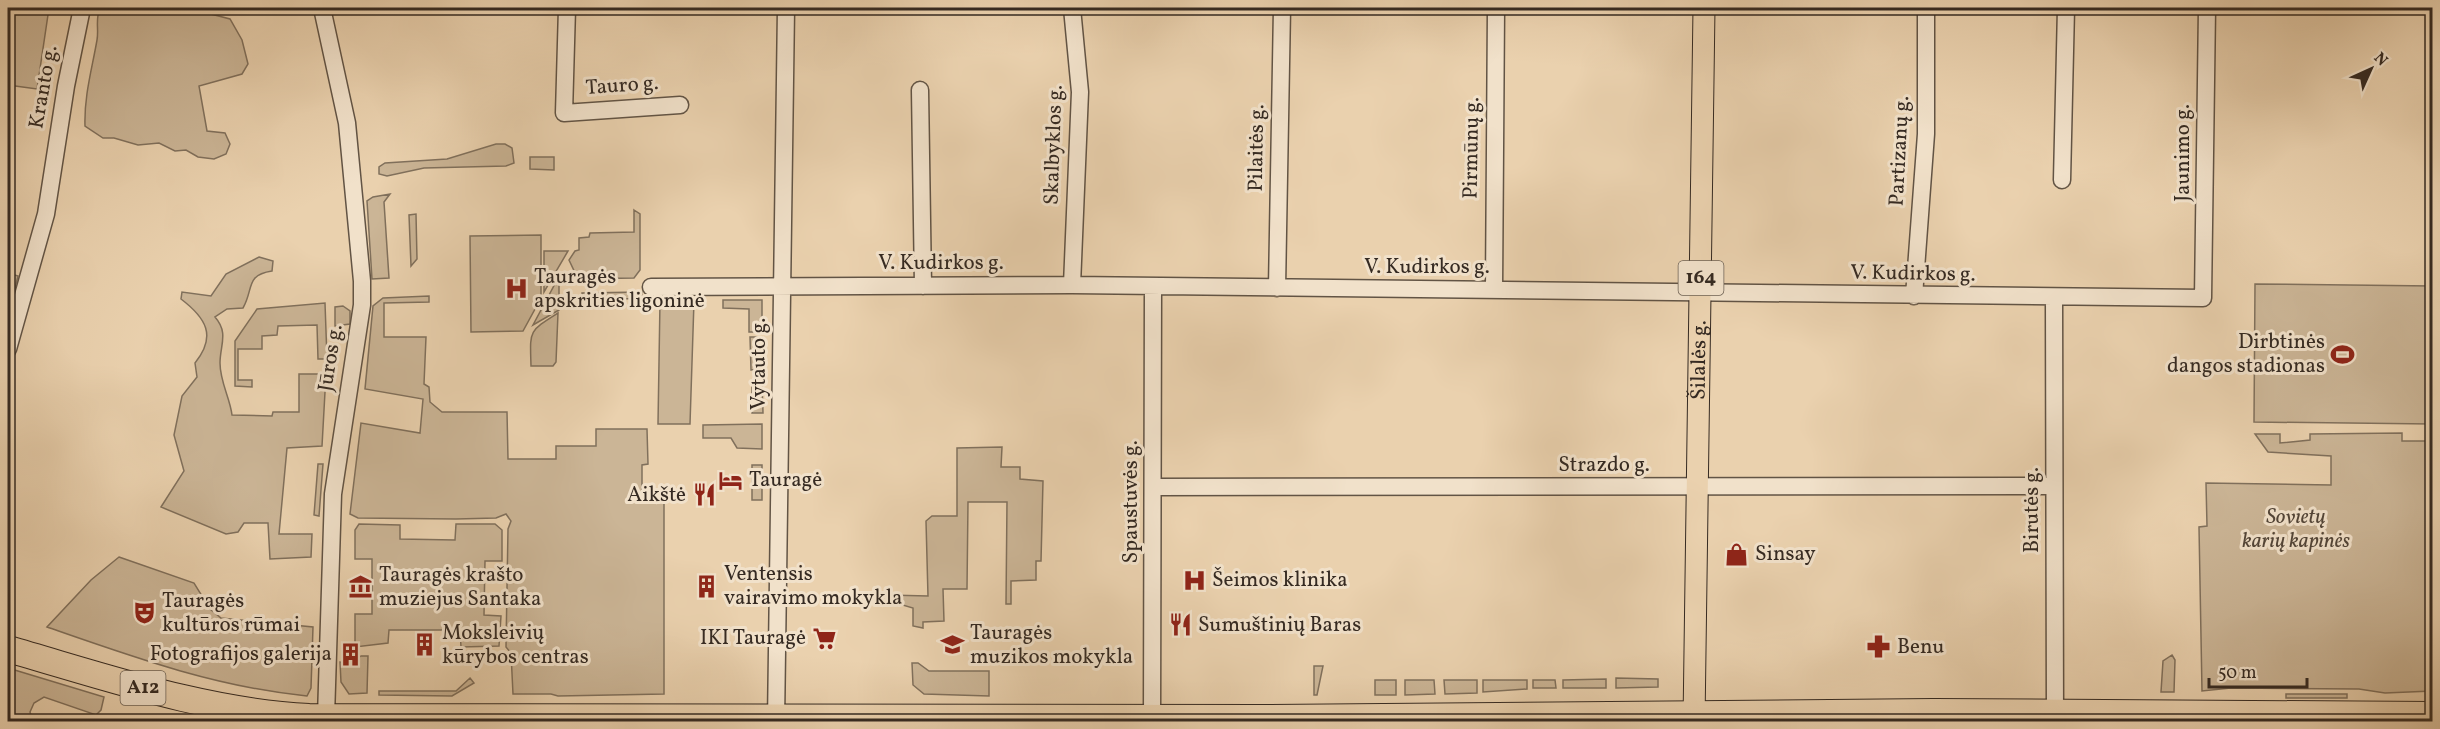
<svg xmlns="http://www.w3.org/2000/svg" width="2440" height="729" font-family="Vollkorn,serif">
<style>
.green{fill:#cbb596;stroke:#80705c;stroke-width:1.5}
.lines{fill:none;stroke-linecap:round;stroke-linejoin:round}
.minor-casing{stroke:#625445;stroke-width:19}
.major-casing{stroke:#352a22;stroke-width:23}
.highway-casing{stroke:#352a22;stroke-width:28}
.minor{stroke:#f1e1ca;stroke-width:16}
.major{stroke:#ead1ae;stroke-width:21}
.highway{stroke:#ead1ae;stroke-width:26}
.labels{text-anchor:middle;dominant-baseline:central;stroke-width:6;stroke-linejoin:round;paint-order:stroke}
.shield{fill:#f1e1ca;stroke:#6d6154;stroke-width:1.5}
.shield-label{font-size:20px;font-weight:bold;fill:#352a22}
.street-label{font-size:21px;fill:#352a22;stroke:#f1e1ca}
.poi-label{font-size:21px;fill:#352a22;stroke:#f1e1ca;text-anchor:start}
.park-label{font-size:21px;font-style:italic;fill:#534639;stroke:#f1e1ca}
</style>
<rect width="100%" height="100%" fill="#ead1ae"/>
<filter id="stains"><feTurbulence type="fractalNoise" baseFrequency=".00333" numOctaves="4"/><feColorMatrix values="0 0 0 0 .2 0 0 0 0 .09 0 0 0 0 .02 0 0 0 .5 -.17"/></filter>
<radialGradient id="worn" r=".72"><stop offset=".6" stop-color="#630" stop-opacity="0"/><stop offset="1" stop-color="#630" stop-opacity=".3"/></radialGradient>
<!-- green -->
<path class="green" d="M8,8H49L37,89L8,85Z
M100,8H206L211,14L230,19L242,40L248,64L242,74L199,86L207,131L225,133L230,144L226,154L214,159L198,157L186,150L175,151L159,143L138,145L114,138H103L85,126C84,96 92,69 97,40C99,29 95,19 100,8Z
M496,144H505L512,148L514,163L506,166L424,168L387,176L379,174V167L385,163L447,159Z
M530,157H554V170L530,169Z
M390,194L384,202L389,278L372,279L367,201L373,197Z
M634,210L640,214V270L634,278L578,279L569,260L575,251L579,250V238L589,237L590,233L634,232Z
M416,214L417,259L411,266L409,215Z
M541,235V298L523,331L471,332L470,236Z
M544,251H568L544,292Z
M259,257L273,261L272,271C245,275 254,289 243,308L227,309L215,317C229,333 220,345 220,363C220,382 230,398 232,415L272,416L273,412H299V374H326L322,446L287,448L279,534H312L311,557L270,559L268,523H244L238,532L226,534L161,507L184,471L174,435L182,396L197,377L195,363C217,336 206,318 181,299L182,292L211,296L226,274Z
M8,273L18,276L8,316Z
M556,282L559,283V310L533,325Z
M2255,284L2432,286V424L2254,422Z
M642,292V299L582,298V293Z
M429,296V302L384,303V337H426L424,384L429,387L430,402L442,412H507L508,459H556V446H596V429H647L648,464L642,465V502H664V694L558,696L551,694H513L511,653L506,647L508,529L511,521L506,514L496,518L456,519L358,518L350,514L361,423L420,433L423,399L365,389L373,306L383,298Z
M723,300H762V332H749V309L723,308Z
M660,301H694L690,424H658Z
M325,303L327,359H318L317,325L278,326L277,335L262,336V349H238V380H252V387L235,386V341L257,309Z
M343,306L350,311V324L335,326V307Z
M558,313L556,362L553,366H531C530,330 528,332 558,313Z
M750,337H762L763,369L751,370Z
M752,381H762L763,413H752Z
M762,424V449L737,448L731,438H703V425Z
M2402,433V441H2432V691L2385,693L2359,689L2231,688L2202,691L2199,527L2207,526L2206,483L2331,485V456L2268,452L2255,434H2280V443L2310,440V434Z
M1002,447L1001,467H1020V479L1043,481L1041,561H1036V580L1011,581V604H1006L1007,502H968L967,589H943L944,621L923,622V628L913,626V608L889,601L888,595L928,596L926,521L932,516H957V448Z
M318,464H323L319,516L314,515Z
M752,465H762V500H752Z
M359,524L400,525V539L455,540L456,524H495L502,530V561H485L484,615L501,616L499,646L461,647L460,630H389L388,643L355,647V614H372V559H355V530Z
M119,557L194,583L210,609L221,618L313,627L311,688L307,696C216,687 133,657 47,627L91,580Z
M2172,655L2175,660L2174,692H2161L2163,661Z
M361,656H368L367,693L349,694L341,682L340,662L351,663Z
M912,663H918L929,671H989V696L924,694L913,685Z
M1314,666H1323L1317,695H1314Z
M8,668L104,697L101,710L96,715L44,697L34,703L30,712L33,721H8Z
M470,678L474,683L452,696L379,695V691H456Z
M1616,678L1658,679V687L1616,688Z
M1606,679V688H1563V680Z
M1375,680H1396V695H1375Z
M1405,680H1434L1435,694L1405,695Z
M1444,680H1477V693L1445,694Z
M1483,680H1527V689L1483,692Z
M1533,680H1555L1556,688H1533Z
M2286,694H2347V698H2286Z"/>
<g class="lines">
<defs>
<path id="minor" d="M322,8L347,123L362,281V305L333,494L326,717
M567,8L564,113L680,105
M1072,8L1080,92L1072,285
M920,90L923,286
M2062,180L2066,8
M651,287L1072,285L2203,298L2207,8
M1277,288L1282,8
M1494,290L1496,8
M1914,296L1926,134V8
M2054,298L2055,721
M8,349L46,214L66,86L82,8
M1154,487L2054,486
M1152,717L1153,286
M776,722L786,8"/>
<g id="major">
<path id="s1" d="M1694,722L1704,8"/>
</g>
<path id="highway" d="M8,649C106,677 206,712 309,717L1268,718L1934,712L2432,715"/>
</defs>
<!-- minor casing -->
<use href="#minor" class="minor-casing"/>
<!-- major casing -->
<use href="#major" class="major-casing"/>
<!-- highway casing -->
<use href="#highway" class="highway-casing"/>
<!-- minor -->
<use href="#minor" class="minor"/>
<!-- major -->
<use href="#major" class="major"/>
<!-- highway -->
<use href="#highway" class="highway"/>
</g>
<!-- icons -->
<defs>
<symbol id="hospital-bare" viewBox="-9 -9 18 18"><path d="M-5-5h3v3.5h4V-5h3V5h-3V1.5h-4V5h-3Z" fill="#8f2418" stroke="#f1e1ca" stroke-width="2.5" paint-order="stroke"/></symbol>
<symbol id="stadium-bare" viewBox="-9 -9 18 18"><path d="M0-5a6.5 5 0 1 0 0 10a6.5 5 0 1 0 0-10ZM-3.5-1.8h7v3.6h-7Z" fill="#8f2418" stroke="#f1e1ca" stroke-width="2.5" paint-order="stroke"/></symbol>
<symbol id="hotel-bare" viewBox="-9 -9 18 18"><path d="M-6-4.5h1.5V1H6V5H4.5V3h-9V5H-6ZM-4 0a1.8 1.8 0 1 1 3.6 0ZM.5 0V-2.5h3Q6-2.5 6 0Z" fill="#8f2418" stroke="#f1e1ca" stroke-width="2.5" paint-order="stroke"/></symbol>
<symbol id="restaurant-bare" viewBox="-9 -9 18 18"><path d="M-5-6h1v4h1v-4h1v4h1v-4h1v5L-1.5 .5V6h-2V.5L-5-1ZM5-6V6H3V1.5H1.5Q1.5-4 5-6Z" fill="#8f2418" stroke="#f1e1ca" stroke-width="2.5" paint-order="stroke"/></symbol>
<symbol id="shop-bare" viewBox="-9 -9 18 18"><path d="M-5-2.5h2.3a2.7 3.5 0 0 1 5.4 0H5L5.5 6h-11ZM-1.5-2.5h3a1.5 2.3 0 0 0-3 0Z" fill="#8f2418" stroke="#f1e1ca" stroke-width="2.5" paint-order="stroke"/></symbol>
<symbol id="building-bare" viewBox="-9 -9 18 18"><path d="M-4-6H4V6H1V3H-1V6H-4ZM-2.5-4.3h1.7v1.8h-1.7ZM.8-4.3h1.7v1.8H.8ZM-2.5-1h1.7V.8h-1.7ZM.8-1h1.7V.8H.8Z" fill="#8f2418" stroke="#f1e1ca" stroke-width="2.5" paint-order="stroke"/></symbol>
<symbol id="museum-bare" viewBox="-9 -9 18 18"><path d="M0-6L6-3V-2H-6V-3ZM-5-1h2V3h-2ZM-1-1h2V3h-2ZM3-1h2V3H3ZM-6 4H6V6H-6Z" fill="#8f2418" stroke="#f1e1ca" stroke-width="2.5" paint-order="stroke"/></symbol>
<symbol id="theatre-bare" viewBox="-9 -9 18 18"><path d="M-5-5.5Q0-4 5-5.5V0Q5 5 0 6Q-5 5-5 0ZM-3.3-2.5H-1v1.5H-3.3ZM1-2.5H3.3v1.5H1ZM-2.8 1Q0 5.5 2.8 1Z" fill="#8f2418" stroke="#f1e1ca" stroke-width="2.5" paint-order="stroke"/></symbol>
<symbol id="supermarket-bare" viewBox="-9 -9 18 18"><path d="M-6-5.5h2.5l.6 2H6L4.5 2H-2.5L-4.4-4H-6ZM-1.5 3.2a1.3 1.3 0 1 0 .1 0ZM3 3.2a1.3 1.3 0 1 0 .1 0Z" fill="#8f2418" stroke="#f1e1ca" stroke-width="2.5" paint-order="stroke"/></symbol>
<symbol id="school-bare" viewBox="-9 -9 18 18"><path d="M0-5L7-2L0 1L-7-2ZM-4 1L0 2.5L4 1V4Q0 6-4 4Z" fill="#8f2418" stroke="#f1e1ca" stroke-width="2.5" paint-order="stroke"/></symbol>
<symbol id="pharmacy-bare" viewBox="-9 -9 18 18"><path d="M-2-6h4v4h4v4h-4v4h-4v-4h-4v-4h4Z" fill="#8f2418" stroke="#f1e1ca" stroke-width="2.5" paint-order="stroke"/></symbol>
</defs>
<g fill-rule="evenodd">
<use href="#hospital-bare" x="500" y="272" width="33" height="33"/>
<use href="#stadium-bare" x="2326" y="338" width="33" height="33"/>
<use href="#hotel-bare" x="714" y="464" width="33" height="33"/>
<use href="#restaurant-bare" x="688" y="478" width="33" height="33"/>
<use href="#shop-bare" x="1720" y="538" width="33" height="33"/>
<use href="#hospital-bare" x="1178" y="564" width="33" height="33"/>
<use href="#building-bare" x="690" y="570" width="33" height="33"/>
<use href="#museum-bare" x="344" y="570" width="33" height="33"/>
<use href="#theatre-bare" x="128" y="596" width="33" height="33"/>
<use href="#restaurant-bare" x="1164" y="608" width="33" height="33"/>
<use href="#supermarket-bare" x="808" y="622" width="33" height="33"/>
<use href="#building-bare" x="408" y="628" width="33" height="33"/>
<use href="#school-bare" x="936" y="628" width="33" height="33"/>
<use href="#pharmacy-bare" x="1862" y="630" width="33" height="33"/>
<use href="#building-bare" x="334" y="638" width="33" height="33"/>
</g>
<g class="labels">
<!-- shield labels -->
<g class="shield">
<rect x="1678.5" y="261" width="45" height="34" rx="4.5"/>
<rect x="120.5" y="671" width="45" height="34" rx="4.5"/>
</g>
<g class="shield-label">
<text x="1701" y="278">164</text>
<text x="143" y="688">A12</text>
</g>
<!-- street labels -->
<g class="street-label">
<text transform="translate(622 86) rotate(-4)">Tauro g.</text>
<text transform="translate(44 87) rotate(-80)">Kranto g.</text>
<text transform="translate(1054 145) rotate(-88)">Skalbyklos g.</text>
<text transform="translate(1257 148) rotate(-89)">Pilaitės g.</text>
<text transform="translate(1472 148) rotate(-89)">Pirmūnų g.</text>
<text transform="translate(1900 151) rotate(-87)">Partizanų g.</text>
<text transform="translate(2183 153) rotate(-90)">Jaunimo g.</text>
<text x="941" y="263">V. Kudirkos g.</text>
<text x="1427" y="267">V. Kudirkos g.</text>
<text transform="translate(1913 274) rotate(1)">V. Kudirkos g.</text>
<text transform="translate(331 358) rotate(-81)">Jūros g.</text>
<text stroke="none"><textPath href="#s1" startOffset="362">Šilalės g.</textPath></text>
<text transform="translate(759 364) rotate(-90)">Vytauto g.</text>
<text x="1604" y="465">Strazdo g.</text>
<text transform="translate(1131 502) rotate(-90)">Spaustuvės g.</text>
<text transform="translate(2032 510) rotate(-90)">Birutės g.</text>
</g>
<!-- poi labels -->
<g class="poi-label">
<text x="534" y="277">Tauragės<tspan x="534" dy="24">apskrities ligoninė</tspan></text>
<text x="2325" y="342" text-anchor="end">Dirbtinės<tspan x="2325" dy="24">dangos stadionas</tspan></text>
<text x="749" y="480">Tauragė</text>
<text x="686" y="495" text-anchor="end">Aikštė</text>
<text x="1755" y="554">Sinsay</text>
<text x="724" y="574">Ventensis<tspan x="724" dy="24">vairavimo mokykla</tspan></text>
<text x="379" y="575">Tauragės krašto<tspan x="379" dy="24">muziejus Santaka</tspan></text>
<text x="1212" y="580">Šeimos klinika</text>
<text x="162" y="601">Tauragės<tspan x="162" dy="24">kultūros rūmai</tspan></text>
<text x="1198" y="625">Sumuštinių Baras</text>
<text x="442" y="633">Moksleivių<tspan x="442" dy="24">kūrybos centras</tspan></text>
<text x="970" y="633">Tauragės<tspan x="970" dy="24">muzikos mokykla</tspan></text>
<text x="806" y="638" text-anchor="end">IKI Tauragė</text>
<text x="1897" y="647">Benu</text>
<text x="332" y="654" text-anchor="end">Fotografijos galerija</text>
</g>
<!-- park labels -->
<g class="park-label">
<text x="2296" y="517">Sovietų<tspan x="2296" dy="24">karių kapinės</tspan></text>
</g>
</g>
<!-- margin -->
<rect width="2440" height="729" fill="none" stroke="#ead1ae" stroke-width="30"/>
<rect x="9" y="9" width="2422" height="711" fill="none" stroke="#352a22" stroke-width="3"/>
<rect x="15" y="15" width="2410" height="699" fill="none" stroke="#352a22" stroke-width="1.5"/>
<!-- north arrow -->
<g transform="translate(2371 69) rotate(45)" stroke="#f1e1ca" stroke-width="4.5" paint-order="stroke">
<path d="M0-4.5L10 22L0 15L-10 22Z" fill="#352a22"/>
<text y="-9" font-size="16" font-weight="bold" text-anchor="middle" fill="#352a22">N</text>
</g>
<!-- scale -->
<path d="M2209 678v9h98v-9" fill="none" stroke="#352a22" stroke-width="3"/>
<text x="2218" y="678" font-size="18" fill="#352a22" stroke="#f1e1ca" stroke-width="4.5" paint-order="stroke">50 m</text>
<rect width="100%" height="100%" filter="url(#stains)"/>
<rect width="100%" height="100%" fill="url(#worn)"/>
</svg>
